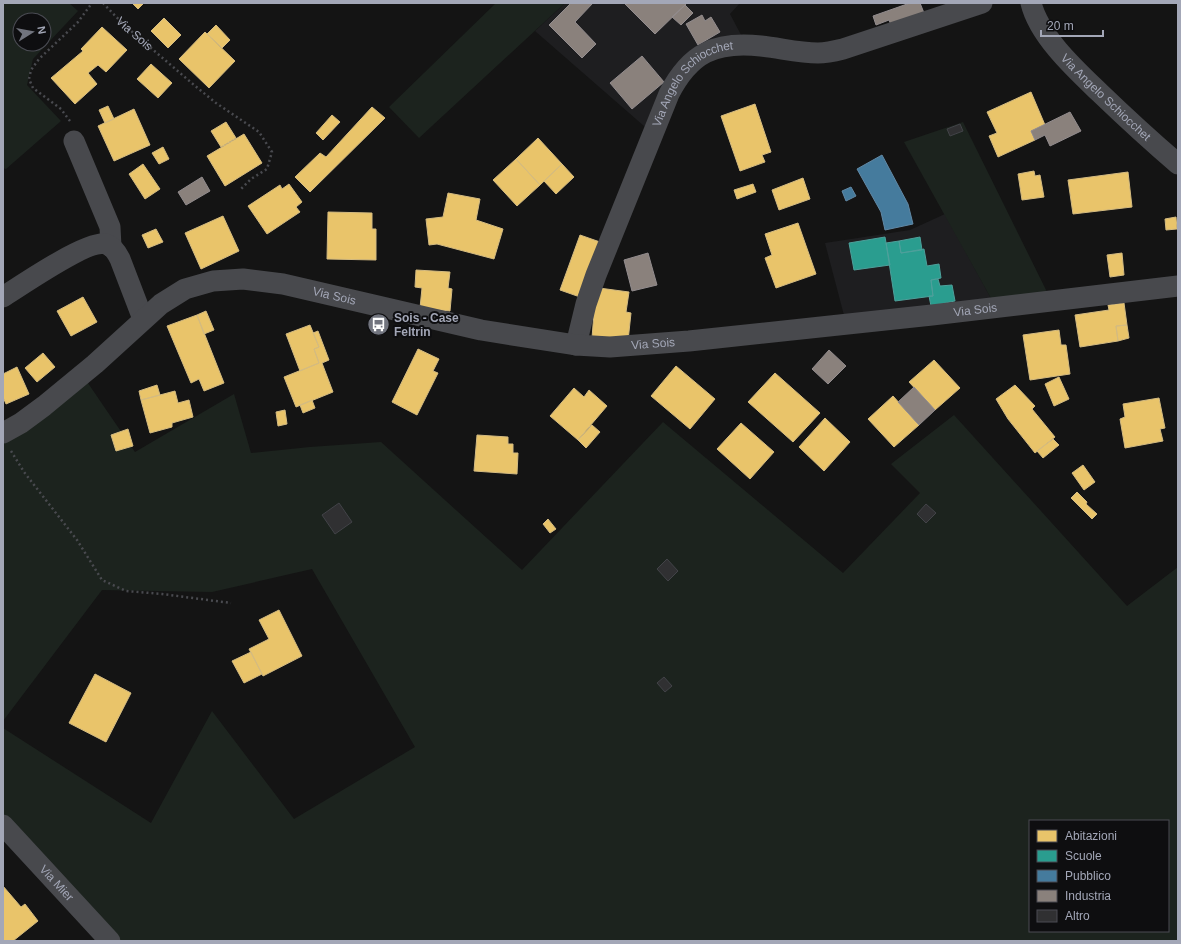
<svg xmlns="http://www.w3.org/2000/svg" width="1181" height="944" font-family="Arial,sans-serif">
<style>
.built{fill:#1e1e20}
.green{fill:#1c231e;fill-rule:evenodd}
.homes{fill:#e9c46a;stroke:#d4bb81}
.schools{fill:#2a9d8f;stroke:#4ea09b}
.public{fill:#457b9d;stroke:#6188a5}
.industry{fill:#8a817c;stroke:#928c8e}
.building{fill:#303032;stroke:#424348}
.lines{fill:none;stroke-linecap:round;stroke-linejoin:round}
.path{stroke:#494a4f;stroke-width:2.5;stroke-dasharray:2 3;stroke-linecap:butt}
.minor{stroke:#48494d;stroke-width:21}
.labels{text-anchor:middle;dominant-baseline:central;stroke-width:4;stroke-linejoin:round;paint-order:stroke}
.street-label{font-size:12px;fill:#a3a7b7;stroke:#0e0e10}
.poi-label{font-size:12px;font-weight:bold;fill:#a3a7b7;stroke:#0e0e10;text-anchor:start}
</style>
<rect width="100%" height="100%" fill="#141414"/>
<!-- built -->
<path class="built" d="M565,3H740L730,14L748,48H705L652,133L535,31Z
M945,214L993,302L845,319L825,243L910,230Z"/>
<!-- green -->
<path class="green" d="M3,3H69L78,11L33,59L27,85L61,121L6,169L3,168ZM20,20H44V44H20Z
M496,3H565L419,138L389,107Z
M963,122L1049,296L993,302L904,142Z
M79,370L135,452L234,394L251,453L310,447L381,442L522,570L663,422L843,573L920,493L891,464L954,415L1127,606L1178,567V941H104L3,831V728L151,823L212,711L294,819L415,747L312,569L212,592L102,590L3,721V427ZM1030,821H1168V931H1030Z"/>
<!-- homes -->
<path class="homes" d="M132,3H144L138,9Z
M164,18L181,35L168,48L151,31Z
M216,25L230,40L222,48L207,34Z
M102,27L127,50L106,72L98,65L88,73L97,84L75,104L51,78L83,51L81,49Z
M205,32L235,61L209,88L179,59Z
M151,64L172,83L158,98L137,79Z
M1031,92L1045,125L1031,131L1035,140L998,157L989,136L997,133L987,112Z
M755,104L771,152L762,155L765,162L740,171L721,116Z
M108,106L114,119L105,123L99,110Z
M372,107L385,118L310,192L295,177L320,153L326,157Z
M134,109L150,145L114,161L98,126Z
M332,115L340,122L323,140L316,133Z
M226,122L236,138L221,147L211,131Z
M244,134L262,163L225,186L207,156Z
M538,138L562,164L540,185L516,159Z
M163,147L169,159L159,164L152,153Z
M516,159L540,185L517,206L493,180Z
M143,164L160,189L145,199L129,174Z
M562,164L574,177L556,194L544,181Z
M1034,171L1035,176L1040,175L1044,197L1022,200L1018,174Z
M1128,172L1132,207L1073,214L1068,180Z
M803,178L810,199L779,210L772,190Z
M289,184L302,202L296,207L300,212L267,234L248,206L280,185L282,189Z
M753,184L756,192L737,199L734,190Z
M448,193L480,199L476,220L503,229L494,259L437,244L429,245L426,219L443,217Z
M328,212L372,213V229H376V260L327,259Z
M223,216L239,251L201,269L185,233Z
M1176,217L1177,229L1166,230L1165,219Z
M798,223L816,274L776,288L765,258L772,255L765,234Z
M156,229L163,242L148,248L142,235Z
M580,235L600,242L580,297L560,290Z
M1122,253L1124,275L1110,277L1107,255Z
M416,270L450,272L448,288L452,289L450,311L420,308L422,288L415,287Z
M599,288L629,292L626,312L631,313L628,341L592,338L595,300Z
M83,297L97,322L71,336L57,311Z
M1124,303L1127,325L1116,326L1118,341L1080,347L1075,315L1109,310L1108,305Z
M206,311L214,330L204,334L197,315Z
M197,315L224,383L204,391L199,379L191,383L167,326Z
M310,325L319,347L314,349L319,363L300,371L286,334Z
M1127,325L1129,338L1118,341L1116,326Z
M1059,330L1061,345H1066L1070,374L1030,380L1023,335Z
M318,331L329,360L322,363L333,392L296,407L284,377L319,363L314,349L319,347L313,333Z
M418,349L439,359L433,371L438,373L417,415L392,402Z
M43,353L55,367L37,382L25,368Z
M934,360L960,388L935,410L909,382Z
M676,366L715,399L690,429L651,396Z
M17,367L29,394L6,404L3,397V374Z
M775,373L820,413L793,442L748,402Z
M1059,377L1069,399L1054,406L1045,384Z
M157,385L160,395L141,400L139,391Z
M1015,385L1035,406L1032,409L1055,437L1035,453L1008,419L996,399Z
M574,388L584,397L589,390L607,406L578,440L550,416Z
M175,391L178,403L189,400L193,417L172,423V427L150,433L141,400Z
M893,396L919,425L894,447L868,419Z
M1159,398L1165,428L1160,429L1163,441L1125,448L1120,419L1125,417L1123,404Z
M312,400L315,408L303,413L300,405Z
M285,410L287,424L278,426L276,412Z
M825,418L850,442L824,471L799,447Z
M741,423L774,452L750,479L717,449Z
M592,425L600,432L586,448L578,440Z
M128,429L133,446L116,451L111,435Z
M477,435L508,437V444H513V453H518L517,474L474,471Z
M1053,439L1059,445L1043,458L1037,451Z
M1083,465L1095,482L1084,490L1072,473Z
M1077,492L1087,502L1086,504L1097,514L1092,519L1071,498Z
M548,519L556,529L550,533L543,524Z
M279,610L302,656L263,676L249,649L269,639L259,620Z
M251,652L262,674L244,683L232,661Z
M95,674L131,693L106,742L69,723Z
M3,886L21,907L25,904L38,921L13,941H3Z"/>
<!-- schools -->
<path class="schools" d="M885,237L890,265L854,270L849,243Z
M920,237L922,250L901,253L899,241Z
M899,241L901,253L924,249L927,266L939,264L941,278L931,280L933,296L895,301L886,243Z
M938,279L940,286L952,285L955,301L931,306L929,296H933L931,280Z"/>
<!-- public -->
<path class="public" d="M882,155L908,204L913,224L885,230L881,212L857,169Z
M851,187L856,196L846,201L842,191Z"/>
<!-- industry -->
<path class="industry" d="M571,3H593L575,22L596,44L582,58L549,25Z
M624,3H687L655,34Z
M910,3H920L924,13L891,25L889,20L876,25L873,16Z
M685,5L693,13L681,25L672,17Z
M702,15L705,21L711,17L720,32L698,45L686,24Z
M642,56L664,82L632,109L610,83Z
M1070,112L1081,131L1050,146L1045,135L1035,140L1031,131Z
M202,177L210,191L186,205L178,192Z
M648,253L657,285L632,291L624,260Z
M829,350L846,366L828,384L812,369Z
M914,387L935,410L919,425L898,402Z"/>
<!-- building -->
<path class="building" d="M960,124L963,131L950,136L947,129Z
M339,503L352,522L335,534L322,515Z
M926,504L936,513L926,523L917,514Z
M667,559L678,571L668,581L657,569Z
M664,677L672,686L665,692L657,683Z"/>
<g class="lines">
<!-- path -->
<g class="path">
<path id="s1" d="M103,3L123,24L194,85L216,103L259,132L272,152L267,169L251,179L240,190"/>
<path d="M70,121L61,109L33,88L29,79L31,70L39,59L78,22L92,3"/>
<path d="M11,451L24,472L77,540L102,580L126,591L162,594L231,603"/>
</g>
<!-- minor -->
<g class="minor">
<path id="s2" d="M1031,3C1039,36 1075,69 1099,92C1125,117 1151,141 1178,164"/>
<path d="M74,141L110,227L111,247"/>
<path d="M3,297C20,286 89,239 106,244C113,246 117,253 120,259L143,319"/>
<path id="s3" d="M576,345L586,304L596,275L669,94C690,53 715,41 761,46C780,48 799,53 818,53C827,53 835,51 843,49L982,3"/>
<path id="s4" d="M3,433L21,423L44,406L95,364L161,304L185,289L213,281L243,279L283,284L481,330L576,345L610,347L689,341L932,315L1178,286"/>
<path id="s5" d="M3,825L110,941"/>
</g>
</g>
<!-- icons -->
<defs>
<symbol id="bus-disc" viewBox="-11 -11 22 22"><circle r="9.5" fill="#71747e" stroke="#0e0e10"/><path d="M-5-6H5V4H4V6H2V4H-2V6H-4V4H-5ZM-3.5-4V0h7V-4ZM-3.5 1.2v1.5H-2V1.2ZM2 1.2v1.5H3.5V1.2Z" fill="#fff"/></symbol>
</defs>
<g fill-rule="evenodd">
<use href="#bus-disc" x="366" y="312" width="25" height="25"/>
</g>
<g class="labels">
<!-- street labels -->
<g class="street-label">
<text stroke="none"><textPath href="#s1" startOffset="44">Via Sois</textPath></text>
<text stroke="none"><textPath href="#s3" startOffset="293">Via Angelo Schiocchet</textPath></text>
<text stroke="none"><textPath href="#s2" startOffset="122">Via Angelo Schiocchet</textPath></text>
<text stroke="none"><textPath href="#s4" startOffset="385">Via Sois</textPath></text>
<text stroke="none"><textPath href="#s4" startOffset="1033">Via Sois</textPath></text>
<text stroke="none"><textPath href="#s4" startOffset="709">Via Sois</textPath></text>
<text stroke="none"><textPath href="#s5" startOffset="79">Via Mier</textPath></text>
</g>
<!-- poi labels -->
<g class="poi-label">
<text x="394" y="318">Sois - Case<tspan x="394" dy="14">Feltrin</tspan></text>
</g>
</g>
<!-- border -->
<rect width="1181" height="944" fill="none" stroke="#a3a7b7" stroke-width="8"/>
<!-- legend -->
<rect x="1029" y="820" width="140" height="112" fill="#0e0e10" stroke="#4a4b53"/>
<rect x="1037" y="830" width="20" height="12" fill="#e9c46a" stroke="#4a4b53"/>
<text x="1065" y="840" font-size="12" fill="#a3a7b7">Abitazioni</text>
<rect x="1037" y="850" width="20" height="12" fill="#2a9d8f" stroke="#4a4b53"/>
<text x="1065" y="860" font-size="12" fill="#a3a7b7">Scuole</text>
<rect x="1037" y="870" width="20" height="12" fill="#457b9d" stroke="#4a4b53"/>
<text x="1065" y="880" font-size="12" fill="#a3a7b7">Pubblico</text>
<rect x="1037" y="890" width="20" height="12" fill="#8a817c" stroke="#4a4b53"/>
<text x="1065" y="900" font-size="12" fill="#a3a7b7">Industria</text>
<rect x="1037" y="910" width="20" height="12" fill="#303032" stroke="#4a4b53"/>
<text x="1065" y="920" font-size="12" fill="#a3a7b7">Altro</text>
<!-- north arrow -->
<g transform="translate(32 32) rotate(79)"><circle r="19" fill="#0e0e10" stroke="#4a4b53"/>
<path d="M0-3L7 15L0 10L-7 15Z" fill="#71747e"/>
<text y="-6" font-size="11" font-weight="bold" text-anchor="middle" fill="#a3a7b7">N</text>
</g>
<!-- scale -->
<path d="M1041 30v6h62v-6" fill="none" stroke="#a3a7b7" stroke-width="2"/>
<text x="1047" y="30" font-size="12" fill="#a3a7b7" stroke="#0e0e10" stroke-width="3" paint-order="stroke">20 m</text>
</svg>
